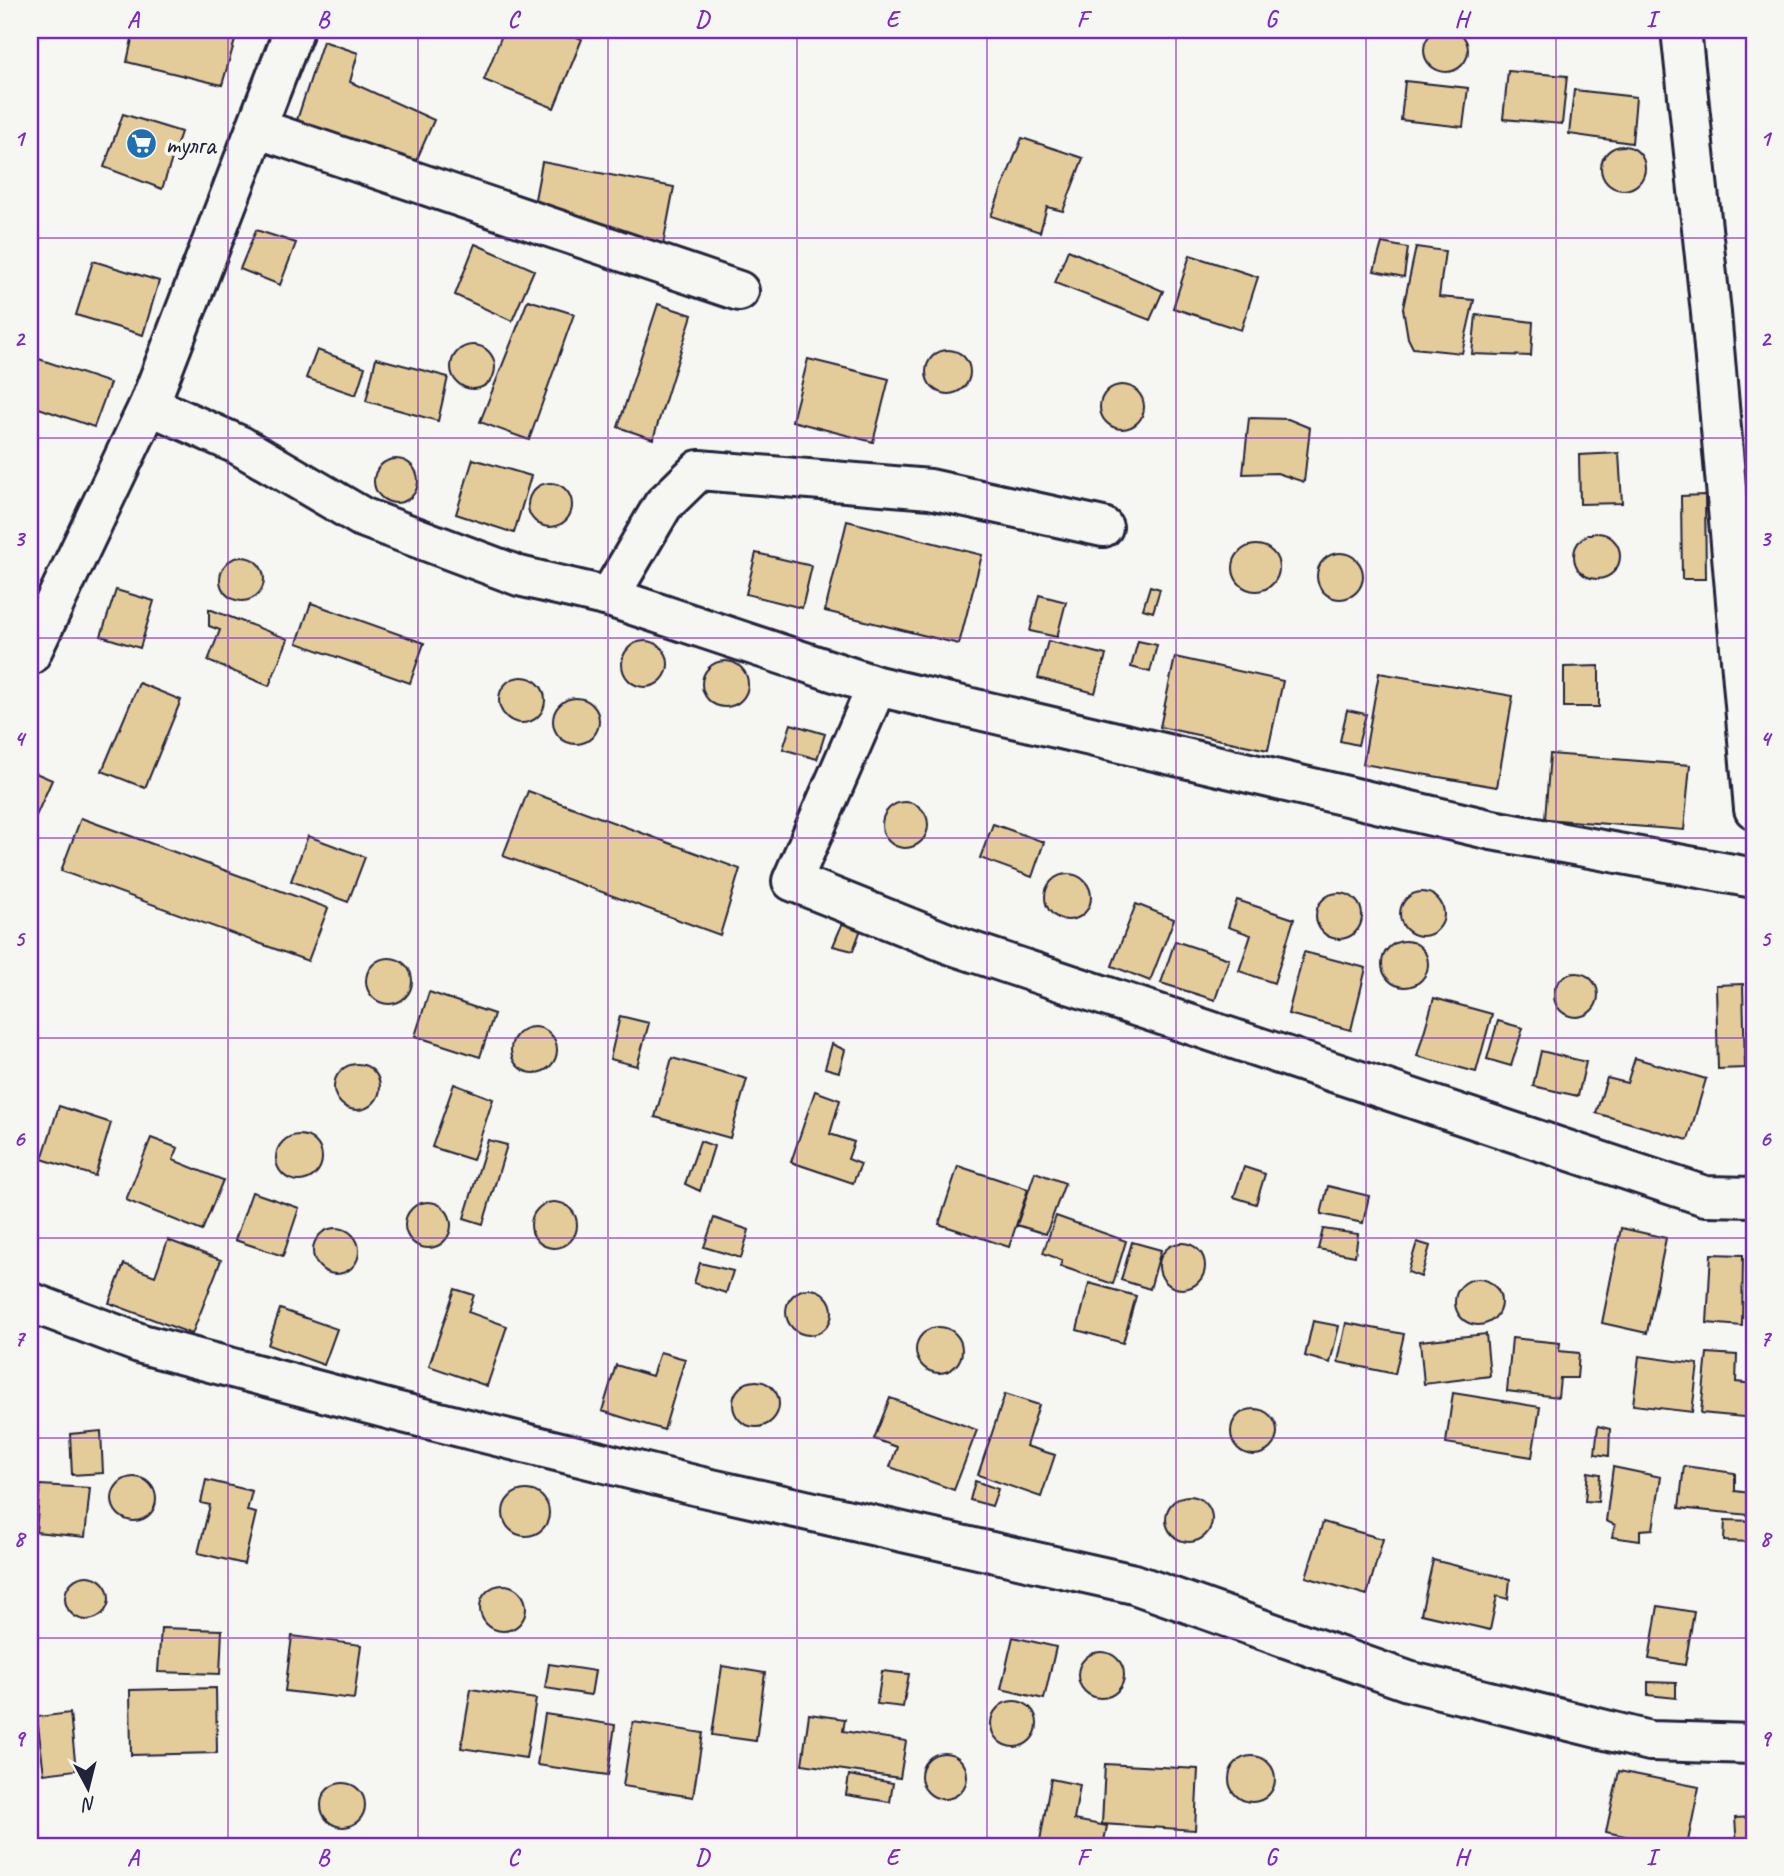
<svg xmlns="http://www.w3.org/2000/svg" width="1784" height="1876" font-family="Caveat,sans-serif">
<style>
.building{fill:#e4cc9a;stroke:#22223b;stroke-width:2}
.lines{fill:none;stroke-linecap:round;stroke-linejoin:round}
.street-casing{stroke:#22223b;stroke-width:44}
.street{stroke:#f6f6f2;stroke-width:38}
.grid{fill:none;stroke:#7b2cbf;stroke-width:2;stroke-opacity:0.55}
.labels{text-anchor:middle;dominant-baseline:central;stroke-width:7;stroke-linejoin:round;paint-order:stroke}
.poi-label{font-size:28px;fill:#22223b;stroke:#f6f6f2;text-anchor:start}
.neatline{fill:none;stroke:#7b2cbf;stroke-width:2.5}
.grid-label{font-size:23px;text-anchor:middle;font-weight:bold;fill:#7b2cbf}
</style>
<rect width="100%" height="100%" fill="#f6f6f2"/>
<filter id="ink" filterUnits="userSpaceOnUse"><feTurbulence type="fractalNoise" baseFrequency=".0143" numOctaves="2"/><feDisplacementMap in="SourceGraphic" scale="14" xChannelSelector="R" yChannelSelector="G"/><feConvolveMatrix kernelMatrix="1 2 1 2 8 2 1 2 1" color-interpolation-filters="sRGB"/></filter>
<g filter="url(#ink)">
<!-- building -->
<path class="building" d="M1424 50a22 22 0 1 1 44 0a22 22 0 1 1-44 0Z
M134,30H238L222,85L127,62Z
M504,30H557L582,39L554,108L484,80Z
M323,41L358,53L350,82L434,120L414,166L297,120Z
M1508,71L1567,76L1562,124L1503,119Z
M1405,81L1468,88L1463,127L1401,120Z
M1574,90L1636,97L1632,143L1569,134Z
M123,114L181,132L162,189L104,167Z
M1022,138L1083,158L1063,211L1047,207L1040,232L991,216Z
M1601 168a22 22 0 1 1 44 0a22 22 0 1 1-44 0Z
M542,162L674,187L662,250L530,226Z
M30,207L35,221L30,235Z
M256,230L296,243L280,285L240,269Z
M1382,243L1408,248L1404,277L1374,271Z
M475,244L534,270L512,321L455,295Z
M1416,247L1445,251L1439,297L1474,300L1462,353L1413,348L1408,338L1403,308Z
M1068,250L1163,291L1150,320L1055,283Z
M1190,255L1258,277L1241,330L1173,308Z
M93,261L159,281L143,335L76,315Z
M528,300L574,314L529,440L480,422Z
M658,304L692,315L653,439L618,427Z
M1476,315L1533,322L1531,356L1472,354Z
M451 367a22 22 0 1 1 44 0a22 22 0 1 1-44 0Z
M926 372a22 22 0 1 1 44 0a22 22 0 1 1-44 0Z
M317,350L365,367L356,395L306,378Z
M30,356L110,383L94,427L30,405Z
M376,358L448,377L438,421L366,401Z
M808,359L889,379L873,442L792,421Z
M1100 407a22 22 0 1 1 44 0a22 22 0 1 1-44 0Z
M1249,418L1288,419L1310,428L1304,482L1277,473L1243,474Z
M1619,453L1622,503L1580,504L1579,455Z
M374 481a22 22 0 1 1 44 0a22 22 0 1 1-44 0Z
M473,459L531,476L514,533L456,514Z
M528 505a22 22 0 1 1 44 0a22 22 0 1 1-44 0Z
M1705,495L1706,579H1682L1681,496Z
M847,521L982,555L959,644L825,611Z
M1574 556a23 23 0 1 1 46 0a23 23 0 1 1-46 0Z
M1233 568a23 23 0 1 1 46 0a23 23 0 1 1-46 0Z
M1317 576a23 23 0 1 1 46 0a23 23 0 1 1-46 0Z
M756,553L812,566L802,608L746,594Z
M220 579a22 22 0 1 1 44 0a22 22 0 1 1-44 0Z
M1150,586L1160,589L1153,612L1143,609Z
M116,590L154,601L140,648L101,636Z
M1039,595L1066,602L1057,637L1030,631Z
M311,603L424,643L410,683L297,643Z
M209,609L288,639L269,686L208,661L220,630L209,626Z
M622 664a23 23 0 1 1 46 0a23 23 0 1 1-46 0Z
M1048,641L1106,655L1095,693L1038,678Z
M1138,641L1157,645L1150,672L1131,667Z
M1175,657L1283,681L1268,750L1160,727Z
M702 684a23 23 0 1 1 46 0a23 23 0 1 1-46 0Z
M1599,666V707H1564V667Z
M1379,673L1513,696L1497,787L1363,764Z
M499 700a23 23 0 1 1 46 0a23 23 0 1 1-46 0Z
M139,683L181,700L145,788L102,771Z
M553 721a23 23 0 1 1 46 0a23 23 0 1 1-46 0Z
M1347,710L1366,714L1358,745L1340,741Z
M791,724L825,734L817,759L783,749Z
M1550,754L1690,765L1684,830L1545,819Z
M31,771L52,780L32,825L30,824Z
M528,791L740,869L720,935L503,856Z
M882 825a23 23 0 1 1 46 0a23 23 0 1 1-46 0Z
M81,818L328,908L308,961L61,871Z
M993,824L1044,842L1032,877L980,858Z
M308,836L365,857L348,902L291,881Z
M1045 897a23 23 0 1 1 46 0a23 23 0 1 1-46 0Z
M1400 914a22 22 0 1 1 44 0a22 22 0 1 1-44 0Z
M1316 916a23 23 0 1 1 46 0a23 23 0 1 1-46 0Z
M1237,900L1294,919L1274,983L1239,971L1251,935L1228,927Z
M1136,904L1174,919L1150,981L1112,966Z
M843,922L861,929L853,951L833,946Z
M1382 964a23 23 0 1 1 46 0a23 23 0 1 1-46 0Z
M1175,941L1229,959L1215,1000L1161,983Z
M1304,952L1366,968L1351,1030L1288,1014Z
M366 981a23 23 0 1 1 46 0a23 23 0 1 1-46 0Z
M1554 995a22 22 0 1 1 44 0a22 22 0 1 1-44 0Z
M1743,984L1745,1068L1718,1069L1716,985Z
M429,992L494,1014L480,1057L415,1036Z
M1434,998L1492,1014L1476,1072L1417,1056Z
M620,1016L649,1023L637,1066L610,1059Z
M1498,1021L1523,1028L1511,1066L1487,1059Z
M511 1050a23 23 0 1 1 46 0a23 23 0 1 1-46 0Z
M832,1044L845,1050L839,1072L825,1068Z
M1541,1051L1586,1062L1578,1096L1533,1086Z
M672,1058L747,1079L730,1138L655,1117Z
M1635,1058L1706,1079L1688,1140L1596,1113L1607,1078L1627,1083Z
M334 1087a23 23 0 1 1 46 0a23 23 0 1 1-46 0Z
M454,1084L493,1099L473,1160L432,1147Z
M815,1091L840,1100L830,1134L854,1142L848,1159L861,1164L853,1183L791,1162Z
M59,1106L111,1123L95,1176L42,1159Z
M276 1158a23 23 0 1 1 46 0a23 23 0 1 1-46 0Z
M151,1138L178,1148L173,1160L223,1180L202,1231L126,1200Z
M488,1140L507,1145L483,1224L464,1218Z
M700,1141L714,1146L700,1191L685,1184Z
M958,1166L1028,1189L1009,1247L939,1224Z
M1244,1167L1265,1174L1256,1204L1234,1197Z
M1035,1172L1065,1183L1046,1234L1017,1225Z
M1328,1186L1369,1196L1363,1223L1321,1214Z
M252,1192L299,1208L283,1256L235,1240Z
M531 1225a23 23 0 1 1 46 0a23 23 0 1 1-46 0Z
M405 1225a23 23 0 1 1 46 0a23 23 0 1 1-46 0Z
M1056,1216L1126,1241L1113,1284L1060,1266L1062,1260L1043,1253Z
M714,1218L749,1230L741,1258L704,1247Z
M313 1251a23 23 0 1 1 46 0a23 23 0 1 1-46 0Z
M1621,1228L1666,1238L1647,1333L1602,1323Z
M1323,1229L1358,1234L1355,1256L1318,1249Z
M168,1240L221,1260L192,1334L109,1303L124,1264L155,1276Z
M1132,1242L1161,1250L1150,1289L1121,1280Z
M1417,1242L1430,1246L1421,1277L1408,1272Z
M1159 1266a23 23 0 1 1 46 0a23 23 0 1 1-46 0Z
M1711,1254L1743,1255L1742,1326L1707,1323Z
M700,1263L733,1271L726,1293L694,1283Z
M1455 1302a23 23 0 1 1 46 0a23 23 0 1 1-46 0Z
M1089,1283L1136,1296L1123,1343L1077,1330Z
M786 1312a23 23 0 1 1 46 0a23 23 0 1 1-46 0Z
M455,1289L474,1295L468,1312L507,1326L487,1386L429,1366Z
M280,1309L337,1329L324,1365L268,1345Z
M1313,1321L1339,1326L1330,1363L1305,1356Z
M1346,1323L1404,1334L1395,1374L1338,1362Z
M916 1350a23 23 0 1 1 46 0a23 23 0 1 1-46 0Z
M1486,1334L1490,1376L1424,1384L1420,1341Z
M1512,1338L1560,1343L1559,1351L1579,1353L1577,1378H1560L1558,1397L1507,1391Z
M660,1352L685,1359L664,1430L602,1411L616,1365L652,1376Z
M1707,1353L1737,1355L1736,1382L1754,1384V1418L1701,1413Z
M1639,1356L1698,1364L1692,1412L1633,1405Z
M733 1404a23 23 0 1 1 46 0a23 23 0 1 1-46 0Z
M1453,1393L1540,1407L1532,1457L1446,1443Z
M1005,1394L1039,1405L1026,1446L1055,1455L1041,1497L978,1475Z
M890,1398L977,1430L954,1490L890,1467L897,1447L874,1439Z
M1231 1432a23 23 0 1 1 46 0a23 23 0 1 1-46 0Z
M1598,1426L1610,1429L1609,1456L1595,1454Z
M101,1431L103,1473L72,1475L70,1434Z
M1684,1466L1735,1473V1491L1751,1493L1749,1515L1679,1508Z
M1613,1467L1661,1477L1653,1529L1640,1530V1541L1612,1537L1615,1525L1606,1521Z
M1588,1472L1600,1474L1598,1502L1585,1501Z
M112 1499a22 22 0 1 1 44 0a22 22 0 1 1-44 0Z
M206,1480L252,1491L247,1511L256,1513L244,1564L198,1553L210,1505L201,1503Z
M975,1481L998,1489L992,1506L970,1500Z
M40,1485L90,1488L85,1537L36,1532Z
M503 1513a23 23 0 1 1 46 0a23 23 0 1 1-46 0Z
M1166 1519a23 23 0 1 1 46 0a23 23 0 1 1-46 0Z
M1725,1520L1754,1521V1542L1724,1541Z
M1323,1522L1383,1539L1367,1595L1306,1577Z
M1433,1560L1510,1579L1508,1599L1497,1596L1490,1630L1421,1614Z
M65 1598a22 22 0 1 1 44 0a22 22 0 1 1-44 0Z
M480 1608a23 23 0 1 1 46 0a23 23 0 1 1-46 0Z
M1658,1606L1694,1612L1685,1665L1649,1659Z
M161,1628L222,1630L220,1674L158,1672Z
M292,1636L361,1645L354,1699L285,1691Z
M1013,1637L1056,1647L1044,1699L1001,1689Z
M1078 1675a23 23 0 1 1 46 0a23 23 0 1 1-46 0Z
M549,1664L595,1671L591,1695L545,1688Z
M722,1666L765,1673L756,1741L712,1735Z
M882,1671L909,1674L903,1707L877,1704Z
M1648,1682L1676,1683V1698L1648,1695Z
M216,1688L217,1753L131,1755L130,1690Z
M471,1689L536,1699L526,1758L461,1748Z
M991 1724a23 23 0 1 1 46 0a23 23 0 1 1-46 0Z
M70,1713L76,1770L44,1774L37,1717Z
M545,1714L615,1725L608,1775L537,1765Z
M809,1714L845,1719L843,1731L906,1741L900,1778L802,1764Z
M633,1722L703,1733L693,1797L623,1786Z
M921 1776a23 23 0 1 1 46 0a23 23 0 1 1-46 0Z
M1229 1779a23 23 0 1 1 46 0a23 23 0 1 1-46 0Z
M1105,1764L1198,1769L1195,1830L1102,1824Z
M1619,1771L1699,1787L1687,1846H1671L1606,1832Z
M849,1775L893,1783L890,1802L846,1795Z
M1051,1779L1080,1785L1074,1820L1107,1826L1103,1846H1039Z
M321 1805a22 22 0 1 1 44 0a22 22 0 1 1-44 0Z
M1754,1817V1846H1737L1735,1818Z
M379,1842L380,1846H345Z"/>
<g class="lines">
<defs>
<path id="street" d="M1681,30L1711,313L1754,809
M256,128L739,291
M149,405L239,445L362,517L519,576L609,597L877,686L1492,830L1754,878
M609,597L663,505L699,470L930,489L1103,527
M30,655L149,405L294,30
M877,686L792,881L952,945L1705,1196L1754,1197
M30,1302L142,1344L395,1411L698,1486L1134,1584L1408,1681L1650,1741L1754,1744"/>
</defs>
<!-- street casing -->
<use href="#street" class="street-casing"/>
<!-- street -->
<use href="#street" class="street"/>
</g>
</g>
<!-- grid -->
<path class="grid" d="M228,30V1846M418,30V1846M608,30V1846M797,30V1846M987,30V1846M1176,30V1846M1366,30V1846M1556,30V1846M30,238H1754M30,438H1754M30,638H1754M30,838H1754M30,1038H1754M30,1238H1754M30,1438H1754M30,1638H1754"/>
<!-- icons -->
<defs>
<symbol id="supermarket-disc" viewBox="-11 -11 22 22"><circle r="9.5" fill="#1f6fb2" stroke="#f6f6f2"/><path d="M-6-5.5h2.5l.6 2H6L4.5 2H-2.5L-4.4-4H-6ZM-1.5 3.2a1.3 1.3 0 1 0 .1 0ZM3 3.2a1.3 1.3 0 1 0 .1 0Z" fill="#fff"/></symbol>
</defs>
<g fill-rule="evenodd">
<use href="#supermarket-disc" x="124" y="126" width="35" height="35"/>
</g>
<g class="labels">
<!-- poi labels -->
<g class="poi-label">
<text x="165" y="144">тулга</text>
</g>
</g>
<!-- margin -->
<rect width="1784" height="1876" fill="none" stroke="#f6f6f2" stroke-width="77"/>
<!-- north arrow -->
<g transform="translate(88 1788) rotate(173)" stroke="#f6f6f2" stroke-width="5" paint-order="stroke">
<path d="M0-5L12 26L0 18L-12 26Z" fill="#22223b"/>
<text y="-10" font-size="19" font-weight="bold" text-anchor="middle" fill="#22223b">N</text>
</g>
<rect x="38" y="38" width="1708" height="1800" class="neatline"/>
<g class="grid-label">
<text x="133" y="27">A</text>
<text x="323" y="27">B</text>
<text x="513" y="27">C</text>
<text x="702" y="27">D</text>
<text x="892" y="27">E</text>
<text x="1082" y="27">F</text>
<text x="1271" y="27">G</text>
<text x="1461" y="27">H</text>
<text x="1651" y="27">I</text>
<text x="19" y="146">1</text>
<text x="1765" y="146">1</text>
<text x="19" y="346">2</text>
<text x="1765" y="346">2</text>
<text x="19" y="546">3</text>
<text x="1765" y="546">3</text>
<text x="19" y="746">4</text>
<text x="1765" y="746">4</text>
<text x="19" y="946">5</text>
<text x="1765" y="946">5</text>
<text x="19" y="1146">6</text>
<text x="1765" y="1146">6</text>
<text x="19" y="1346">7</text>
<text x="1765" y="1346">7</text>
<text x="19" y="1546">8</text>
<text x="1765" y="1546">8</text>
<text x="19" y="1746">9</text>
<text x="1765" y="1746">9</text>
<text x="133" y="1865">A</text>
<text x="323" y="1865">B</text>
<text x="513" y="1865">C</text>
<text x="702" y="1865">D</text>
<text x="892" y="1865">E</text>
<text x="1082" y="1865">F</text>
<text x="1271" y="1865">G</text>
<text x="1461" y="1865">H</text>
<text x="1651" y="1865">I</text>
</g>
</svg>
